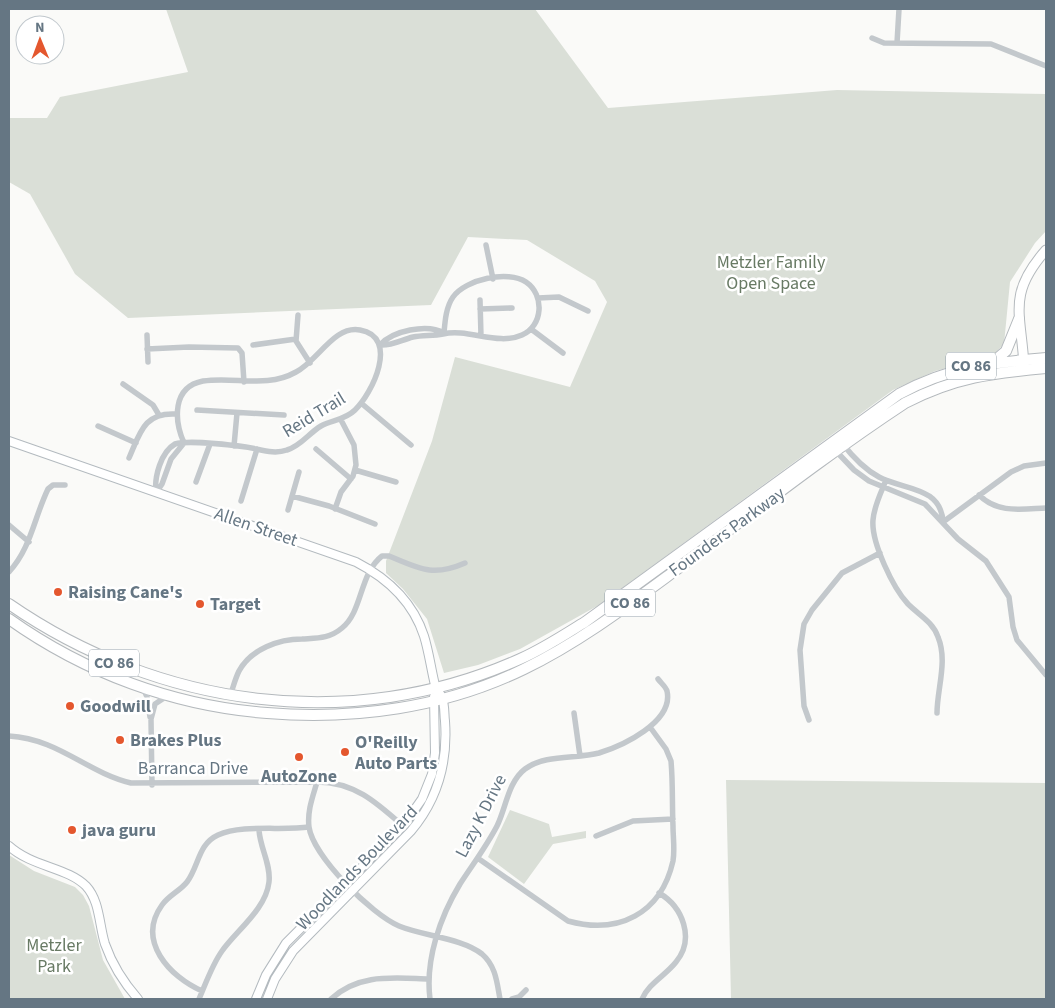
<svg xmlns="http://www.w3.org/2000/svg" width="1055" height="1008" font-family="'Source Sans 3',sans-serif">
<style>
.green{fill:#dadfd7}
.lines{fill:none;stroke-linecap:round;stroke-linejoin:round}
.secondary-casing{stroke:#b3babf;stroke-width:10}
.primary-casing{stroke:#b5babe;stroke-width:11}
.highway-casing{stroke:#b4b9bd;stroke-width:12}
.street{stroke:#c3c8cc;stroke-width:5.5}
.secondary{stroke:#fff;stroke-width:8}
.primary{stroke:#fff;stroke-width:9}
.highway{stroke:#fff;stroke-width:10}
.poi-dot{fill:#e4572e;stroke:#fff;stroke-width:2}
.labels{text-anchor:middle;dominant-baseline:central;stroke-width:5;stroke-linejoin:round;paint-order:stroke}
.shield{fill:#fff;stroke:#939fa8;stroke-width:1}
.shield-label{font-size:16px;font-weight:bold;fill:#657683}
.park-label{font-size:18px;fill:#687a64;stroke:#fff}
.street-label{font-size:18px;fill:#657683;stroke:#fff}
.poi-label{font-size:18px;font-weight:bold;fill:#657683;stroke:#fff;text-anchor:start}
</style>
<rect width="100%" height="100%" fill="#fafaf8"/>
<!-- green -->
<path class="green" d="M166,9H535L608,108L837,90L1046,94V231L1035,243L1010,282L1004,344L992,356L935,371L893,390L599,605L520,649L478,665L444,673L427,619L403,589L386,573V561L432,441L455,357L570,387L607,302L595,281L527,240L468,237L431,305L128,318L75,274L30,194L9,182V118H47L60,97L188,72Z
M726,780L1046,783V999H731Z
M510,810L549,824L552,837L586,831V838L553,844L524,884L488,857Z
M9,855L34,871L75,887L83,895L89,906L103,960L125,999H9Z"/>
<g class="lines">
<defs>
<path id="secondary" d="M9,441L356,562C387,578 413,602 424,636C429,652 431,669 435,685C436,690 441,693 442,698C445,705 444,714 445,721C448,763 438,799 411,831L293,951L275,979L267,999
M9,846C32,867 67,867 86,886C100,901 99,925 105,944C112,964 124,983 138,999
M256,999L266,975L286,943L403,826L422,799L432,774L435,753L434,697"/>
<path id="primary" d="M1024,365C1021,313 1007,294 1046,250"/>
<path id="highway" d="M993,362L1006,351L1019,319
M9,604C158,707 351,735 520,659C543,649 564,635 585,622L899,394C951,366 989,363 1046,358
M9,619C85,673 174,706 267,713C354,720 444,708 524,669C578,643 627,606 676,570C751,514 826,455 905,403C955,377 992,373 1046,368"/>
</defs>
<!-- secondary casing -->
<use href="#secondary" class="secondary-casing"/>
<!-- primary casing -->
<use href="#primary" class="primary-casing"/>
<!-- highway casing -->
<use href="#highway" class="highway-casing"/>
<!-- street -->
<path class="street" d="M872,38L884,43L991,44L1046,66
M897,43L899,9
M486,245L493,279
M538,298L559,297L588,311
M480,300L481,336
M480,309L512,308
M298,315L296,341L310,363
M531,329L563,353
M147,335L148,362
M253,345L296,339
M380,345C392,346 401,340 413,337C423,335 433,336 443,334C468,328 498,346 522,335C543,326 545,295 526,282C508,270 466,279 453,297C446,307 445,321 444,333
M380,345C392,331 427,323 444,333
M147,349L189,347L238,348L242,353L244,382
M123,384L153,405L159,415
M361,403L411,445
M197,410L284,415
M98,426L136,443
M842,443C852,456 864,469 879,477C903,490 941,486 943,522
M234,446L237,413
M316,449L351,479
M834,449L854,470L869,481L925,504L958,539L986,561L1009,597L1013,627L1017,640L1046,675
M129,458C140,433 144,412 176,414
M355,470L396,482
M886,480C881,493 874,506 873,520C871,542 893,588 908,604C919,615 933,622 938,637C948,661 937,689 937,713
M196,482L210,444
M156,493C154,477 161,452 175,444C188,440 231,445 246,447C260,449 273,455 287,450C301,446 309,433 321,426C332,420 345,420 355,410C372,394 400,337 360,330C334,325 318,361 296,372C266,389 235,376 203,381C172,387 174,420 184,443
M156,493L162,484L171,459L184,443
M979,495C998,514 1022,509 1046,508
M292,496L329,506L375,524
M241,501L257,449
M335,509L341,492L353,476L356,465L354,445L341,420
M288,510L299,472
M943,522L1011,472L1024,466L1046,463
M9,525L29,542
M9,572C31,548 34,518 48,489L53,485H65
M143,688L147,697L150,717
M230,696C233,688 235,679 239,671C251,649 279,639 302,639C317,638 329,639 342,628C363,611 359,574 382,556H389C420,569 433,577 465,563
M574,713L580,756
M809,720L804,706L800,650L804,624L812,610L842,573L880,553
M9,736C59,739 86,772 131,783L317,782C354,782 376,802 403,826
M317,782C313,796 307,811 309,827C313,856 372,915 399,926C423,936 462,938 482,954C496,966 497,983 500,999
M152,785L151,719L155,704L167,696
M596,836L633,821L673,819
M479,859L568,921C618,935 661,914 673,861C675,850 673,837 673,826C672,805 673,783 671,761L666,749L650,727
M202,991C170,977 136,941 162,905C169,895 180,891 187,882C199,866 198,844 218,835C243,824 282,831 309,827
M199,999C206,983 212,965 222,951C237,930 266,909 269,882C271,864 260,848 259,830
M331,999C359,973 393,978 429,979
M430,999C425,960 440,917 460,884C473,864 486,847 497,826C506,808 508,782 525,769C545,754 576,759 599,753C622,746 674,722 667,691C666,687 661,683 658,679
M512,999L519,997L526,990
M642,999C649,983 665,976 676,962C695,939 683,907 659,893"/>
<!-- secondary -->
<use href="#secondary" class="secondary"/>
<!-- primary -->
<use href="#primary" class="primary"/>
<!-- highway -->
<use href="#highway" class="highway"/>
</g>
<!-- markers -->
<g class="poi-dot">
<circle cx="58" cy="592" r="5"/>
<circle cx="200" cy="604" r="5"/>
<circle cx="70" cy="706" r="5"/>
<circle cx="120" cy="740" r="5"/>
<circle cx="345" cy="752" r="5"/>
<circle cx="299" cy="757" r="5"/>
<circle cx="72" cy="830" r="5"/>
</g>
<g class="labels">
<!-- shield labels -->
<g class="shield">
<rect x="946" y="352.5" width="50" height="27" rx="4"/>
<rect x="605" y="589.5" width="50" height="27" rx="4"/>
<rect x="89" y="649.5" width="50" height="27" rx="4"/>
</g>
<g class="shield-label">
<text x="971" y="366">CO 86</text>
<text x="630" y="603">CO 86</text>
<text x="114" y="663">CO 86</text>
</g>
<!-- park labels -->
<g class="park-label">
<text x="771" y="262">Metzler Family<tspan x="771" dy="21">Open Space</tspan></text>
<text x="54" y="945">Metzler<tspan x="54" dy="21">Park</tspan></text>
</g>
<!-- street labels -->
<g class="street-label">
<text transform="translate(314 415) rotate(-31)">Reid Trail</text>
<text transform="translate(256 527) rotate(19)">Allen Street</text>
<text transform="translate(727 532) rotate(-36)">Founders Parkway</text>
<text x="193" y="768">Barranca Drive</text>
<text transform="translate(481 816) rotate(-63)">Lazy K Drive</text>
<text transform="translate(357 868) rotate(-46)">Woodlands Boulevard</text>
</g>
<!-- poi labels -->
<g class="poi-label">
<text x="68" y="592">Raising Cane's</text>
<text x="210" y="604">Target</text>
<text x="80" y="706">Goodwill</text>
<text x="130" y="740">Brakes Plus</text>
<text x="355" y="742">O'Reilly<tspan x="355" dy="21">Auto Parts</tspan></text>
<text x="299" y="776" text-anchor="middle">AutoZone</text>
<text x="82" y="830">java guru</text>
</g>
</g>
<!-- border -->
<rect width="1055" height="1008" fill="none" stroke="#657683" stroke-width="20"/>
<!-- north arrow -->
<g transform="translate(40 40) rotate(359)"><circle r="24" fill="#ffffff" stroke="#c1c8cd"/>
<path d="M0-4L9 19L0 12L-9 19Z" fill="#e4572e"/>
<text y="-8" font-size="14" font-weight="bold" text-anchor="middle" fill="#657683">N</text>
</g>
</svg>
